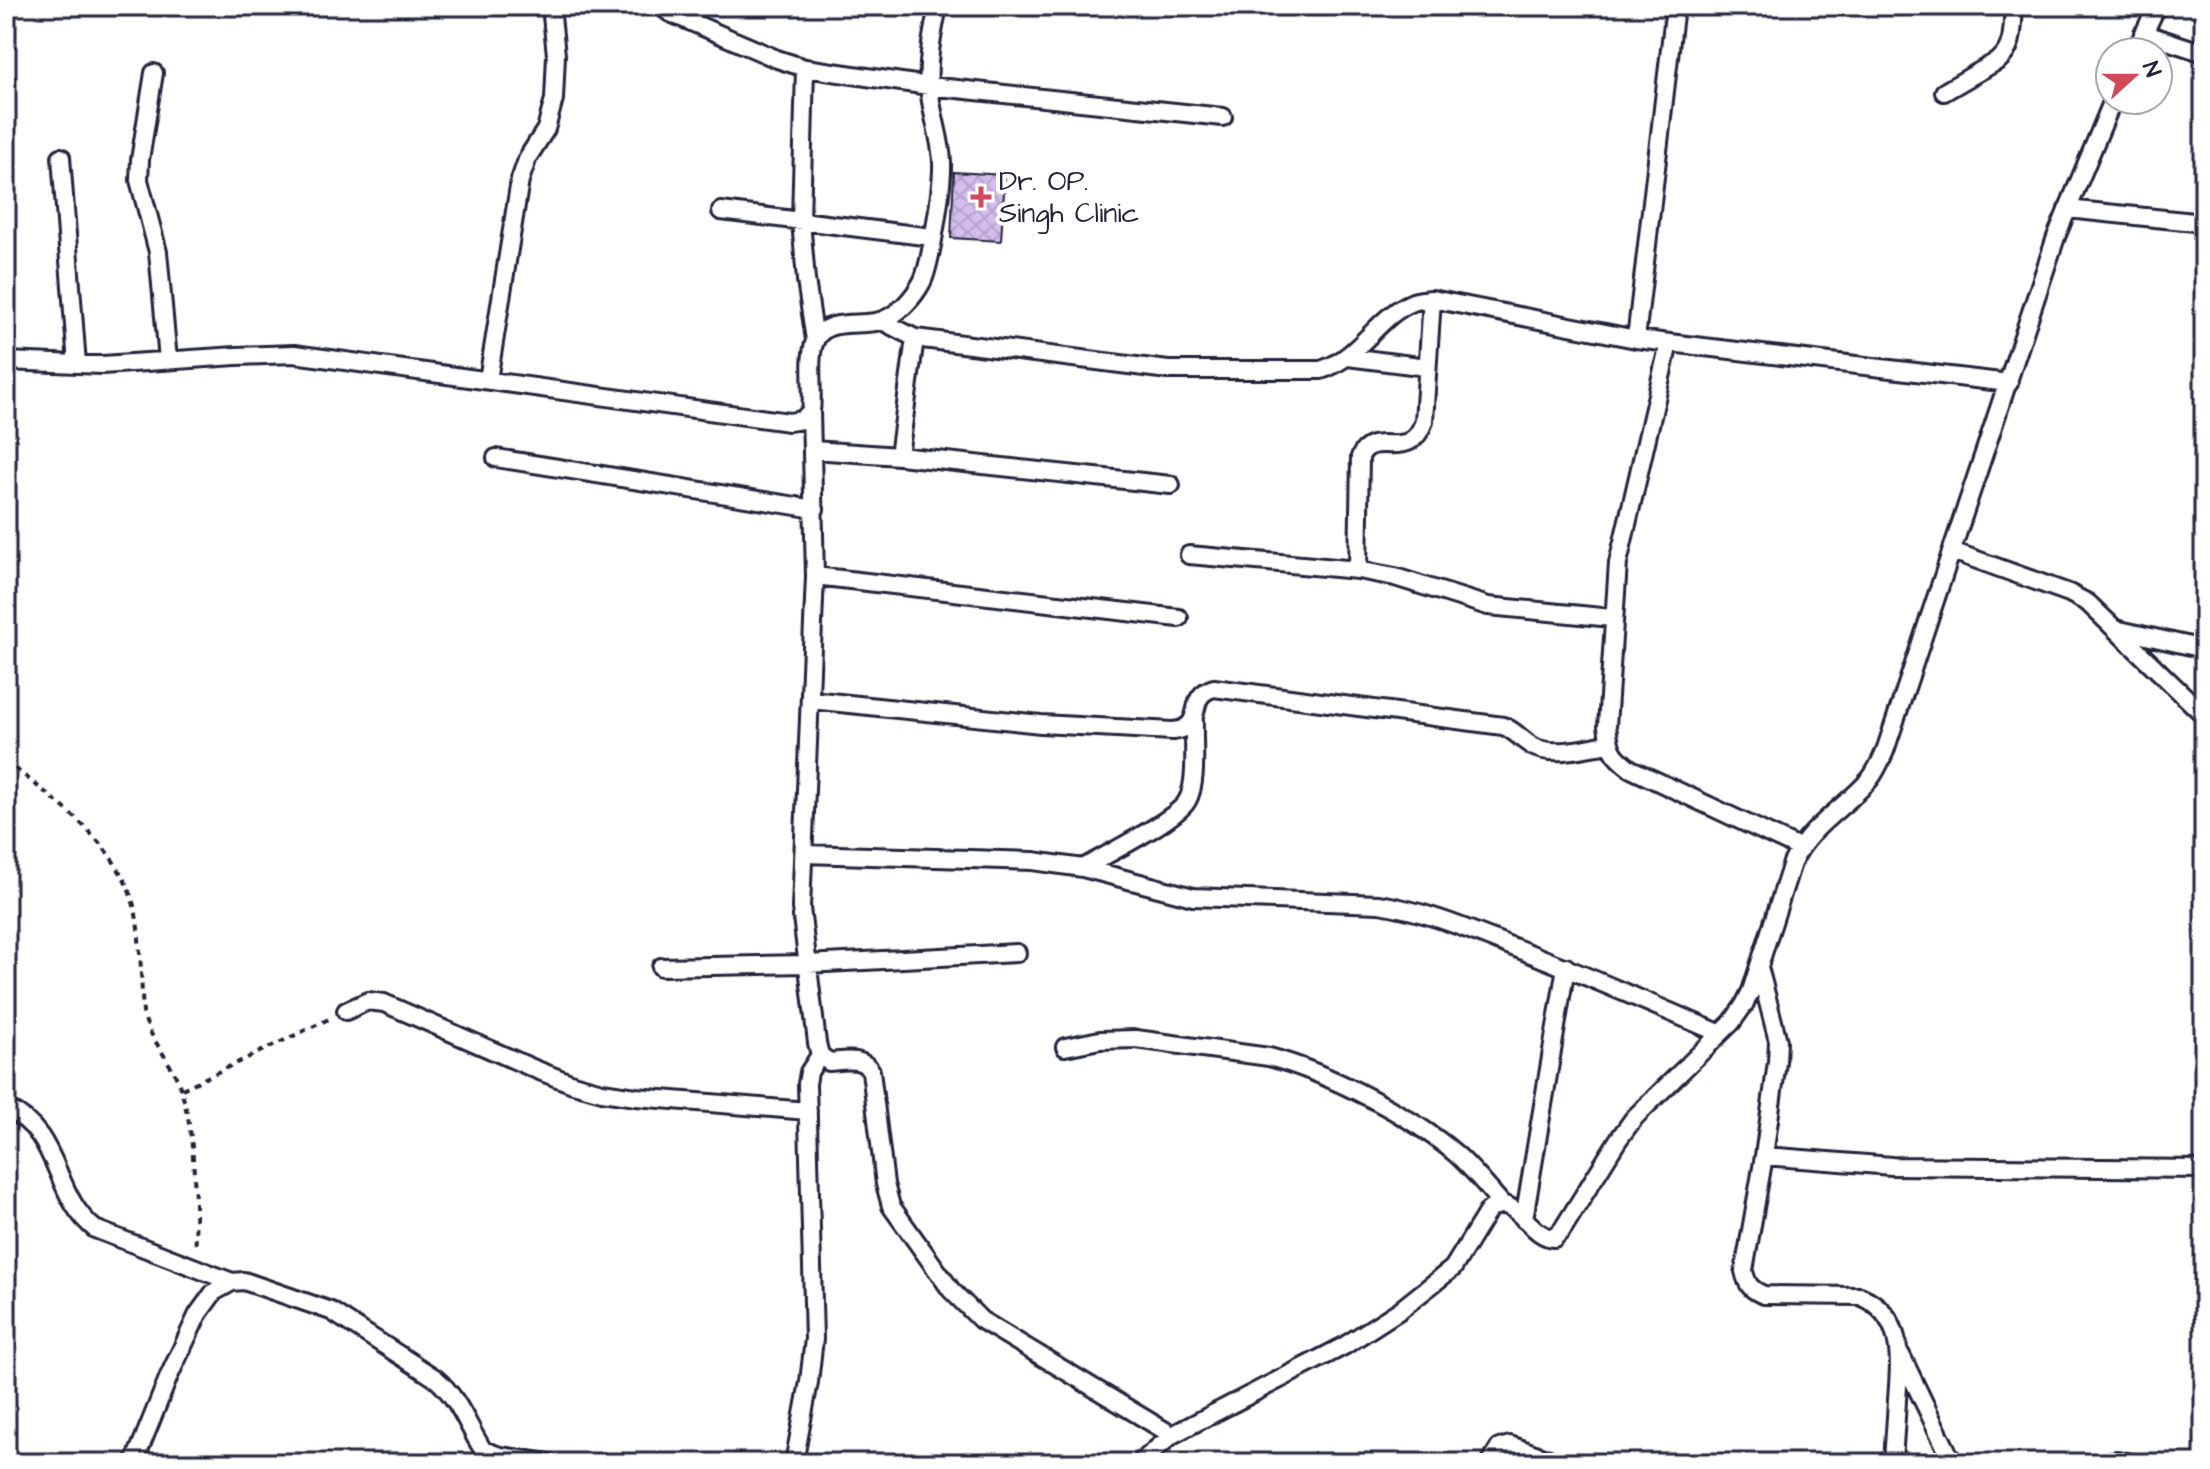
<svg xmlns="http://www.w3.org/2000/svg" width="2210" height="1469" font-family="'Architects Daughter',sans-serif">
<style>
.building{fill:url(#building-cross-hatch);stroke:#22223b;stroke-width:2}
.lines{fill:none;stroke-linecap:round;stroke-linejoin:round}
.street-casing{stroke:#22223b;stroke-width:22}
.path{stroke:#22223b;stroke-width:4;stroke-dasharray:6 6;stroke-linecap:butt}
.street{stroke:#fff;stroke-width:16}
.poi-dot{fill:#d1495b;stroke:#fff;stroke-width:3}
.labels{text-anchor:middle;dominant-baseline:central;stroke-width:8;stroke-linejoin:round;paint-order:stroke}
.poi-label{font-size:28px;fill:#22223b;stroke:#fff;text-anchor:start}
</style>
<defs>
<pattern id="building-cross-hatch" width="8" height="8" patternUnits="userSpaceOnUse" patternTransform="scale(2)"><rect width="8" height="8" fill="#d4beed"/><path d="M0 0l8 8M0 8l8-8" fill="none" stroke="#b6a3cc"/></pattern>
</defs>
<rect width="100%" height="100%" fill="#fff"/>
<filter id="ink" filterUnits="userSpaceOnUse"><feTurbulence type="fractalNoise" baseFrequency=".0125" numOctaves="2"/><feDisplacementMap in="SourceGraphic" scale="16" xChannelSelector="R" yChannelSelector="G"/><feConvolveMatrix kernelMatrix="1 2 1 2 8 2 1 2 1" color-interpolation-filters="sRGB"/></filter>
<g filter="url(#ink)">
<!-- building -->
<path class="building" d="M954,172L1005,175L1001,241L951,238Z"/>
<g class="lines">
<defs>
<path id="street" d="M661,6L670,13L777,59L805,68L929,86L1223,117
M6,9L10,6
M2143,33L2204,53
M2135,52L2157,6
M805,68L801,221L806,280L815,340
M154,73L140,160L139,180L158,252L168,360
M1944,92L1999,60C2015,47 2012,25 2014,6
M61,157L77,364
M2067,209L2204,223
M721,211L932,237
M882,321L915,338L1168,370H1321C1360,358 1377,316 1413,302C1418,300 1425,300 1432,299L1636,339L2009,383
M1636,339L1675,6
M1669,343L1618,563L1607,726C1610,750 1612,755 1631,769L1799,848
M1348,357L1427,367
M6,361L102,365L236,356L294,354L789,422L802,420L811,411C814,391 807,356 816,339C828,316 863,328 883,320C899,314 914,297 922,282C931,265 943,183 942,162C941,136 930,111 929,84C927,58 933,32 938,6
M488,380L520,180L528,157L546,129L554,99L556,55L551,6
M811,411L815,576L801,908L817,1043L820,1055L829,1062C844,1061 862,1056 871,1071L885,1184L891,1206L951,1290L981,1320L1172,1435
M813,450L899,456L1171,485
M899,456L915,338
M496,458L815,509
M1952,551L2069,593L2088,603L2204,715
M1189,555L1358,570L1395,577L1488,606L1612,618
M1358,570L1360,457C1373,427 1410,465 1424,421L1432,299
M815,576L1179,618
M2115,629L2204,649
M811,700L1041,724L1173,731C1208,727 1184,696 1214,688L1503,726C1515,730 1522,741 1534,747C1555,757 1587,747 1609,744
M804,854L1033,861L1083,868L1193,897L1379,904C1425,911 1465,928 1508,945C1579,972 1649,1003 1719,1033
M1083,868C1105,855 1176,820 1187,801C1198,783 1193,742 1194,721
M661,967L807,964L1017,953
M1759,967L1778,1041L1777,1062L1764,1156L1744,1271C1747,1285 1751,1290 1764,1295L1860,1296C1905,1315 1900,1359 1897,1400C1896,1421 1894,1442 1893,1463
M346,1011L368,1001L384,1003L537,1070L573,1084L602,1092L636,1097L808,1111
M1065,1047L1100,1040L1136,1039L1269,1057C1326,1072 1411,1115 1456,1154C1472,1168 1487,1187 1502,1204
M6,1108C62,1133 52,1195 95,1229L232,1282
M1764,1156L1892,1166L2204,1169
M1524,1219L1566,967
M1901,1355L1953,1463
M500,1456L549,1463
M134,1463L169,1376L198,1314L214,1292L232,1282L244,1281L331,1311L435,1378C459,1398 467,1425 483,1450L500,1456L507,1463
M794,1463L809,1382L814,1339L807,1084L809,1072L820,1055
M1140,1463L1172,1435L1344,1346L1400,1310L1453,1268L1488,1211C1514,1188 1528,1237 1554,1238L1562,1230L1618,1140L1634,1118L1732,1022L1744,1005L1751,991L1792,863C1810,825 1844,809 1870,779C1877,770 1881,760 1885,751L2056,237L2113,100
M1490,1463L1499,1448L1510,1445L1560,1463
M2098,1463L2117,1460L2131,1463"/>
</defs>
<!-- street casing -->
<use href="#street" class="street-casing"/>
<!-- path -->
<path class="path" d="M6,761C59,804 126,848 137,920C141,950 141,982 143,1013C150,1041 173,1062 181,1090C197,1141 194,1197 196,1250
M182,1089L329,1019"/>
<!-- street -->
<use href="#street" class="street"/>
</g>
</g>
<!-- markers -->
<path class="poi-dot" d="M977 185h8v8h8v8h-8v8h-8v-8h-8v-8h8z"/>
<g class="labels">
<!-- poi labels -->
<g class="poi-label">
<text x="999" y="181">Dr. OP.<tspan x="999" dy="32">Singh Clinic</tspan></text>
</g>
</g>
<!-- margin -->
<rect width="2210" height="1469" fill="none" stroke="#fff" stroke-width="32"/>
<rect x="16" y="16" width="2178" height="1437" fill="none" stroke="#22223b" stroke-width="3" filter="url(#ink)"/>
<!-- north arrow -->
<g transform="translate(2134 76) rotate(69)"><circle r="38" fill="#ffffff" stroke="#a7a7b1" stroke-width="2"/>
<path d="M0-6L14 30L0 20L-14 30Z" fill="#d1495b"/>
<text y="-12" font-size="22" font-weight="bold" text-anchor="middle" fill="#22223b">N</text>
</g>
</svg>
